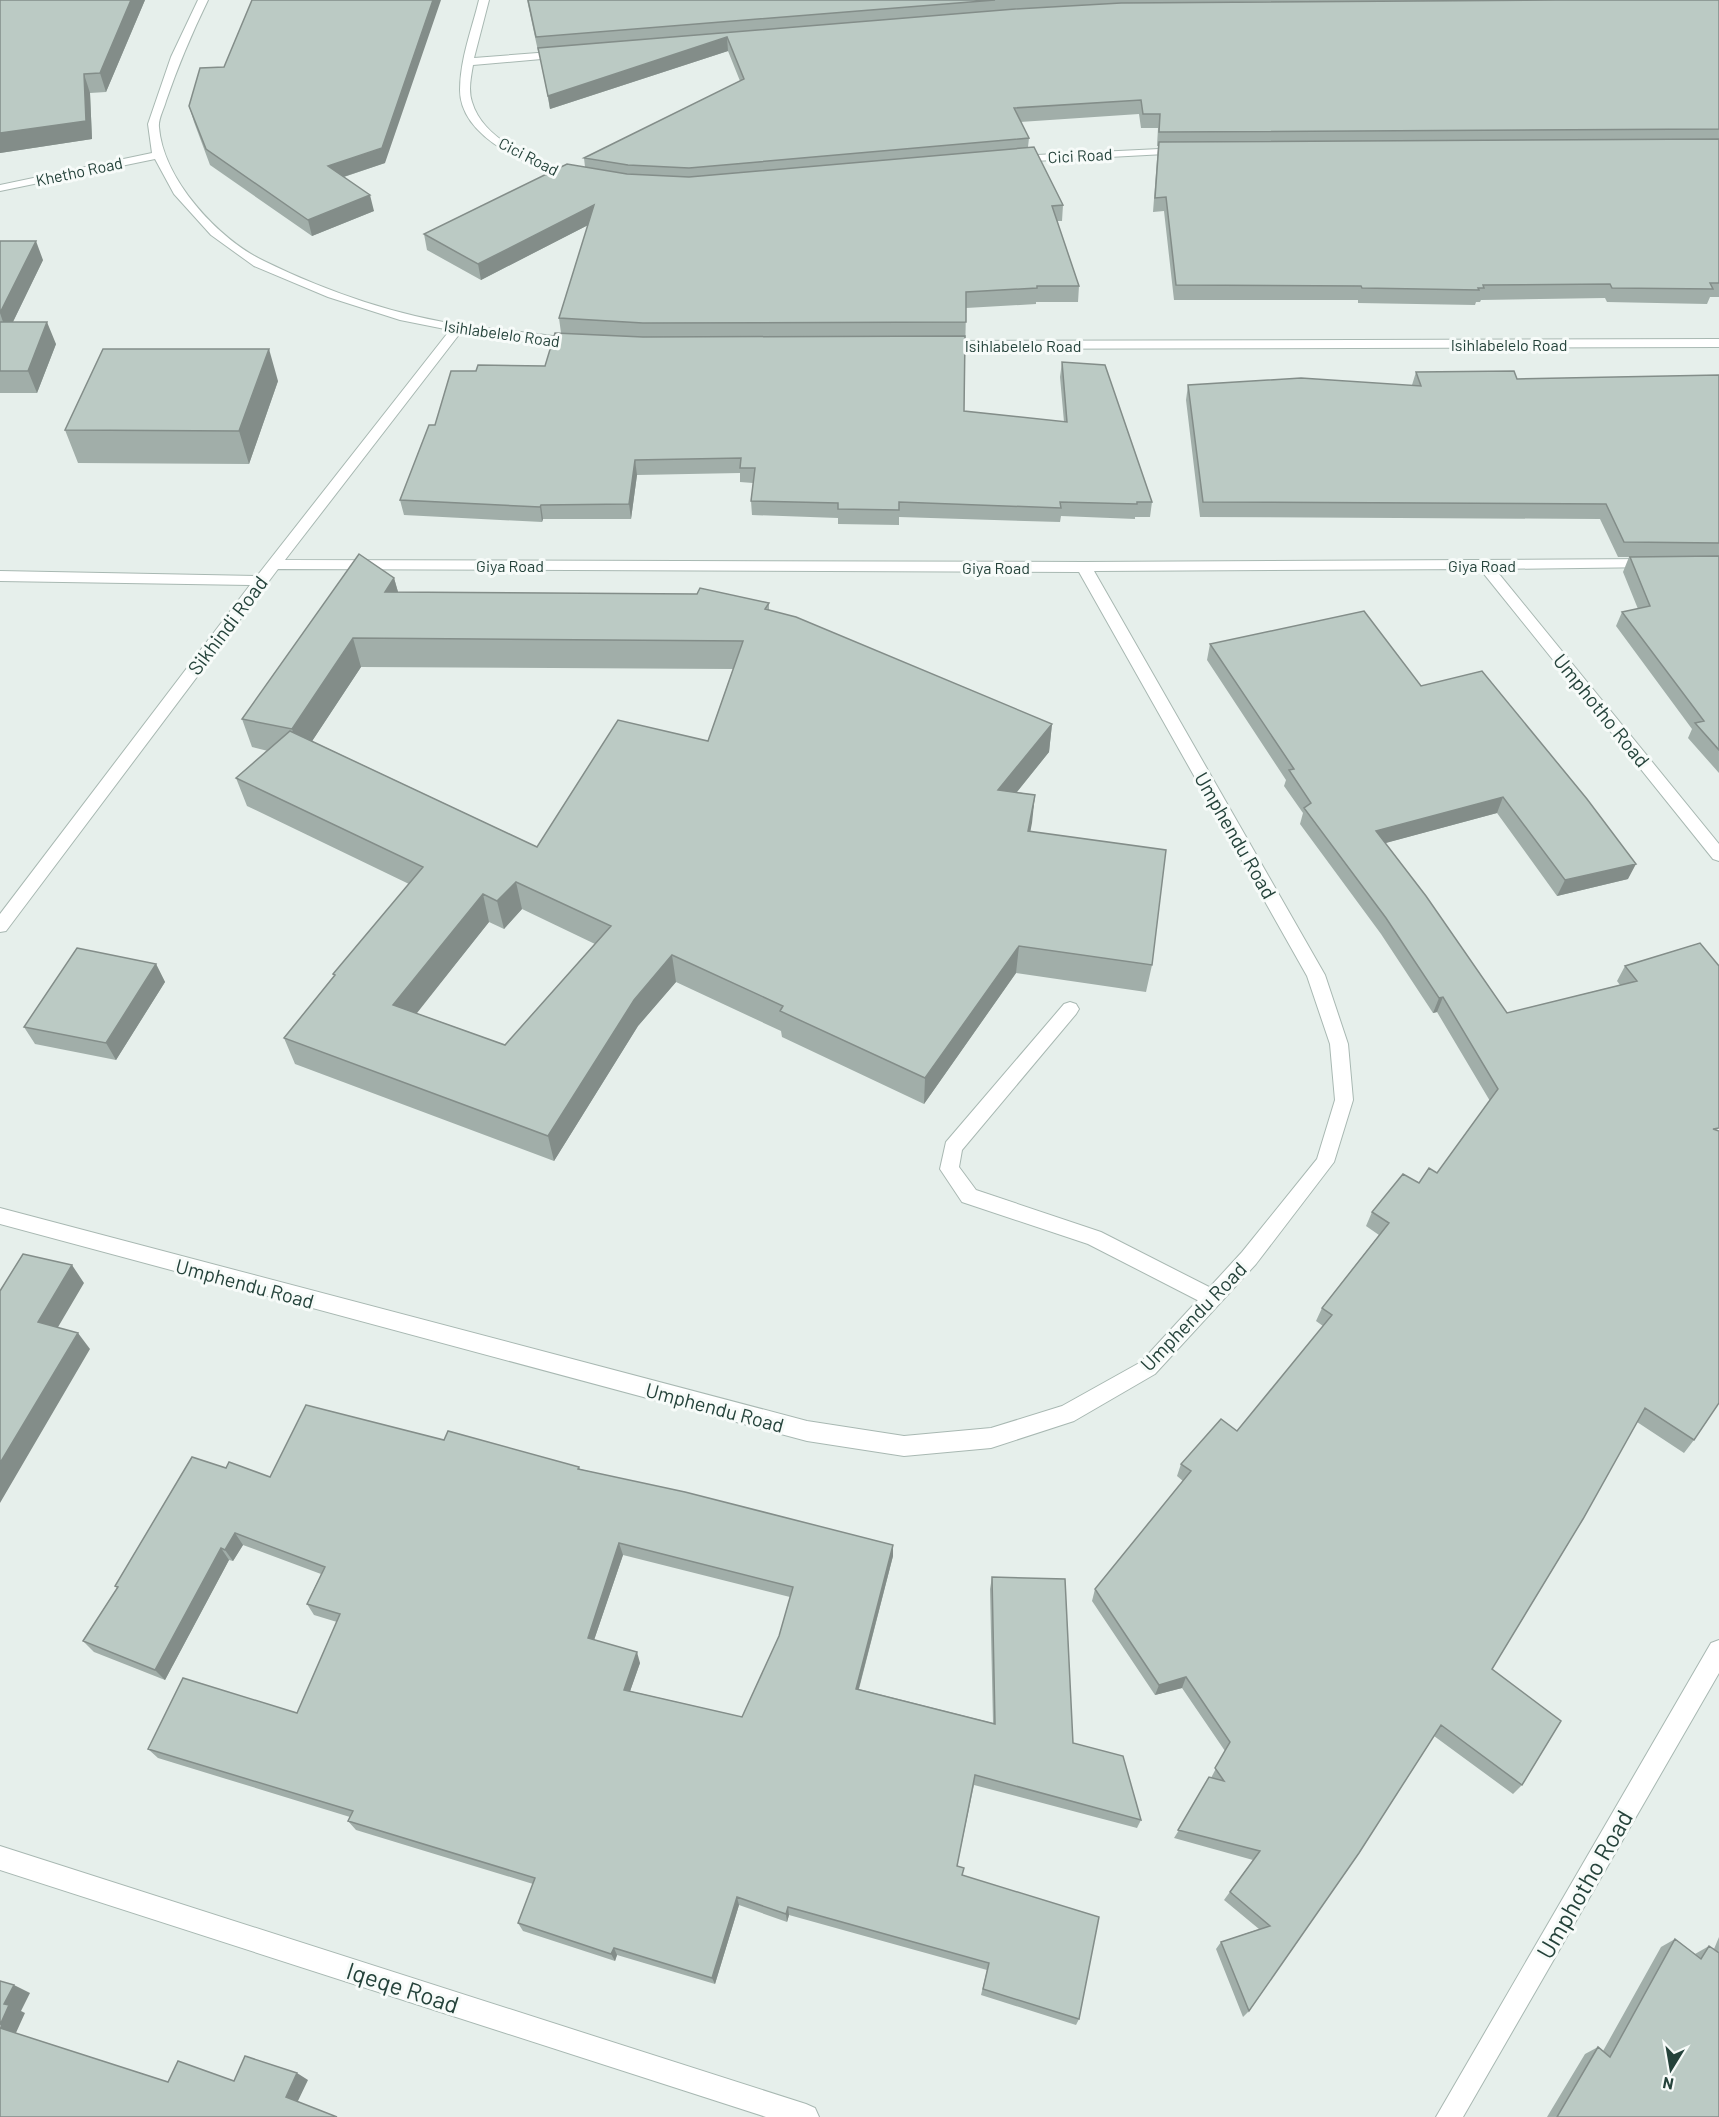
<svg xmlns="http://www.w3.org/2000/svg" width="1719" height="2117" font-family="Barlow,sans-serif">
<style>
.lines{fill:none;stroke-linecap:round;stroke-linejoin:round}
.service-casing{stroke:#a8b8b2;stroke-width:2}
.minor-casing{stroke:#a8b8b2;stroke-width:2}
.service{fill:#fff;fill-rule:evenodd}
.minor{fill:#fff;fill-rule:evenodd}
.wall{fill:#a1aea9;fill-rule:evenodd}
.shaded-wall{fill:#838d89}
.building{fill:#bbcac4;stroke:#838d89;stroke-width:1.5;fill-rule:evenodd}
.labels{text-anchor:middle;dominant-baseline:central;stroke-width:6;stroke-linejoin:round;paint-order:stroke}
.far-street-label{font-size:16px;fill:#24423a;stroke:#f7fbf9}
.street-label{font-size:20px;fill:#24423a;stroke:#f7fbf9}
.near-street-label{font-size:24px;fill:#24423a;stroke:#f7fbf9}
</style>
<rect width="100%" height="100%" fill="#e6efeb"/>
<g class="lines">
<defs>
<path id="service" d="M1070,1002L1076,1004L1079,1009L1076,1014L962,1150L959,1167L976,1190L1101,1232L1219,1292L1222,1298L1219,1304L1212,1307L1205,1304L1088,1244L962,1202L940,1169L946,1142L1064,1004Z"/>
<path id="minor" d="M198,0H208C192,33 178,66 166,101C164,109 158,119 159,127C163,179 218,239 264,261C327,292 398,316 467,326C483,328 579,337 583,342C572,352 481,335 461,332L285,560L1084,562L1651,559L1658,564L1656,567L1495,569L1719,844V861L1713,859L1480,569L1094,571L1325,975L1348,1044L1353,1100L1334,1162L1256,1264L1155,1374L1074,1421L991,1448L904,1456L807,1441L0,1224V1208L807,1421L904,1436L991,1428L1062,1406L1141,1362L1242,1252L1317,1159L1335,1100L1330,1044L1307,976L1079,572L278,569L6,931L0,932V914L250,585L0,581V571L257,576L450,330L400,320L328,297L254,266L211,235L174,194L155,159L0,191V185L152,153L148,124L171,57Z
M479,0H489L474,58L564,51L569,54L564,57L473,65C471,77 468,90 472,102C484,143 543,164 580,174V178L576,179C536,169 460,140 460,90C460,59 472,29 479,0Z
M1180,148L1184,149V153L1016,162L1010,159L1016,156Z
M1719,339V347L941,349L935,345L941,341Z
M1719,1640V1673L1463,2117H1436L1711,1643Z
M0,1846L806,2104L815,2108L819,2117H766L0,1870Z"/>
</defs>
<!-- service casing -->
<use href="#service" class="service-casing"/>
<!-- minor casing -->
<use href="#minor" class="minor-casing"/>
<!-- service -->
<use href="#service" class="service"/>
<!-- minor -->
<use href="#minor" class="minor"/>
</g>
<!-- wall -->
<path class="wall" d="M0,0H145L106,92L90,93L92,139L0,153Z
M527,0H1719V297H1710L1707,304L1607,302L1605,298L1481,300L1480,302H1476L1475,305L1358,303V300H1174L1164,211L1153,212L1158,146H1157L1158,128H1141L1139,114L1020,122L1029,138L1028,147L1063,205L1062,221H1057L1079,286L1078,302H1036V304L966,308L964,411L1064,422L1060,377L1062,362L1152,502L1150,517H1135V519L1061,516L1060,522L899,517V525L838,524V518L752,515L751,501L753,483L740,482V473L637,475L631,519H543L542,522L404,515L400,500L435,425L476,371L545,366L561,333L559,318L588,225L481,280L427,250L424,234L585,167L584,158L740,81L728,51L550,109L539,50L538,51Z
M189,106L385,163L344,177L374,211L312,236L210,165L194,122Z
M0,241L43,260L13,322L56,344L37,393H0Z
M1416,372L1517,379L1719,375V773L1688,738L1692,729L1616,626L1622,612L1638,609L1623,572L1629,557H1618L1600,519L1200,517L1186,400L1188,385H1412Z
M278,381L249,464L78,463L65,430Z
M394,578L398,592L769,603V610L1052,724L1049,752L1017,792L1035,795L1030,831L1152,965L1146,992L1016,973L924,1104L782,1037L781,1031L676,982L638,1026L554,1161L295,1064L284,1038L334,976L333,974L409,884L247,806L236,778L268,751L252,747L242,719ZM361,667L733,669L708,741L537,847L312,741ZM522,909L595,944L505,1045L416,1013L489,922L504,929Z
M1210,644L1421,686L1628,879L1557,896L1497,813L1385,843L1507,1013L1620,985L1617,981L1625,966L1700,943L1694,1440L1684,1453L1637,1422L1492,1669L1522,1785L1513,1794L1434,1736L1249,2011L1243,2017L1216,1949L1221,1942L1259,1929L1224,1900L1253,1860L1174,1838L1211,1778L1225,1751L1182,1688L1155,1695L1092,1601L1095,1589L1183,1481L1177,1476L1181,1464L1237,1431L1323,1326L1316,1321L1322,1308L1379,1235L1366,1226L1372,1212L1419,1183L1437,1173L1490,1101L1437,1012L1433,1013L1381,934L1300,824L1303,813L1284,786L1286,780L1207,660Z
M156,964L165,982L116,1060L35,1044L24,1027Z
M444,1440L579,1467L580,1469L893,1545V1556L859,1689L993,1723L990,1589L992,1577L1073,1743L1141,1820L1137,1828L974,1785L957,1866L962,1875L1079,2019L1076,2025L981,1995L987,1970L789,1915L787,1922L739,1905L715,1984L617,1955L615,1961L523,1931L518,1923L533,1884L356,1830L348,1821L350,1817L158,1758L148,1749L297,1713L337,1622L314,1615L307,1604L321,1574L243,1545L233,1561L229,1560L165,1680L94,1652L83,1641L117,1588L115,1586L226,1468L270,1477ZM623,1555L790,1597L779,1636L742,1717L630,1691L640,1663L594,1640Z
M1719,1937V2117H1547L1585,2054L1598,2047L1603,2051L1661,1947L1675,1939L1695,1954L1709,1946L1714,1949Z"/>
<!-- shaded-wall -->
<path class="shaded-wall" d="M131,0H145L106,92L100,73Z
M433,0H441L385,163L331,181L328,166Z
M727,37L728,51L550,109L548,96Z
M84,74L90,93L92,139L0,153V133Z
M370,195L374,211L312,236L308,220Z
M594,205L596,221L481,280L478,264Z
M36,241L43,260L7,334L0,313Z
M47,322L56,344L37,393L28,371Z
M269,349L278,381L249,464L239,431Z
M635,460L637,475L631,519L629,504Z
M541,505L543,519L542,522L540,507Z
M394,578L402,606L385,592Z
M353,638L361,667L301,758L292,729Z
M1052,724L1049,752L996,818L998,790Z
M1035,795L1032,823L1025,859L1028,831Z
M1503,797L1497,813L1371,847L1376,831Z
M1636,864L1628,879L1557,896L1565,880Z
M516,882L522,909L504,929L497,901Z
M483,894L489,922L402,1032L393,1005Z
M1019,946L1016,973L924,1104L925,1078Z
M672,955L676,982L638,1026L554,1161L548,1136L634,1000Z
M156,964L165,982L116,1060L106,1043Z
M1443,997L1437,1012L1433,1013L1439,998Z
M72,1265L84,1283L51,1339L38,1322Z
M78,1333L90,1349L0,1503V1463Z
M235,1533L243,1545L233,1561L225,1550Z
M619,1543L623,1555L591,1649L588,1638Z
M893,1545V1556L856,1699V1689Z
M221,1548L229,1560L165,1680L155,1670Z
M637,1652L640,1663L627,1700L624,1690Z
M1186,1677L1182,1688L1155,1695L1159,1685Z
M737,1897L739,1905L715,1984L712,1978Z
M788,1907L789,1915L787,1922L786,1914Z
M614,1948L617,1955L615,1961L611,1954Z
M14,1985L30,1993L21,2011L25,2013L15,2035L0,2028L4,2004Z
M297,2073L308,2080L297,2103L286,2097Z"/>
<!-- building -->
<path class="building" d="M0,0H131L100,73L84,74L86,121L0,133Z
M252,0H433L382,148L328,166L370,195L308,220L206,149L189,106L200,68L224,67Z
M528,0H995L536,37Z
M1555,0H1719V129L1159,132L1160,114H1143L1141,100L1014,108L1029,138L689,168L628,165L584,158L744,79L727,37L548,96L538,48L1015,9L1121,3Z
M1719,139V283H1710L1713,289L1612,288L1610,284L1483,285L1484,288H1478L1479,290L1362,288L1361,286L1176,285L1166,197L1155,198L1159,142Z
M1034,147L1063,205L1052,206L1079,286H1037V288L966,292V322L643,323L559,318L594,205L478,264L424,234L567,164L627,174L689,177Z
M0,241H36L0,313Z
M0,322H47L28,371H0Z
M555,333L643,337L965,336L964,411L1067,422L1062,362L1105,365L1152,502H1137V504L1060,502L1061,508L899,502V510L838,509V503L751,501L755,468H740L741,458L635,460L629,504L541,505L540,507L400,500L429,425H435L451,371H476L478,365L545,366Z
M103,349H269L239,431L65,430Z
M1514,371L1517,379L1719,375V543L1624,542L1606,504L1203,502L1188,385L1301,378L1421,386L1416,372Z
M359,554L394,578L385,592L697,594L700,588L769,603L765,609L796,617L1052,724L998,790L1035,795L1028,831L1166,850L1152,965L1019,946L925,1078L780,1011L783,1006L672,955L634,1000L548,1136L284,1038L335,975L333,974L423,867L236,778L290,731L537,847L618,720L708,741L743,641L353,638L292,729L242,719ZM516,882L611,926L505,1045L393,1005L483,894L497,901Z
M1719,556V750L1695,723L1704,721L1622,612L1650,606L1630,557Z
M1364,611L1421,686L1482,671L1587,799L1636,864L1565,880L1503,797L1376,831L1426,896L1507,1013L1637,981L1625,966L1700,943L1719,966V1128L1713,1129L1719,1131V1403L1694,1440L1645,1408L1583,1519L1492,1669L1561,1721L1522,1785L1441,1725L1359,1853L1249,2011L1221,1942L1270,1926L1230,1892L1260,1851L1178,1830L1209,1777L1224,1781L1215,1768L1230,1742L1186,1677L1159,1685L1095,1589L1191,1471L1181,1464L1221,1419L1237,1431L1332,1315L1322,1308L1389,1223L1372,1212L1403,1174L1419,1183L1429,1168L1437,1173L1498,1089L1443,997L1439,998L1386,918L1304,808L1311,803L1289,770L1294,769L1210,644Z
M77,948L156,964L106,1043L24,1027Z
M23,1254L72,1265L38,1322L78,1333L0,1463V1291Z
M306,1405L444,1440L448,1431L579,1467L578,1469L685,1492L893,1545L856,1689L995,1724L992,1577L1065,1579L1073,1743L1123,1756L1141,1820L975,1775L957,1866L964,1868L962,1875L1099,1917L1079,2019L983,1989L989,1963L788,1907L786,1914L737,1897L712,1978L614,1948L611,1954L518,1923L535,1878L348,1821L353,1811L148,1749L183,1678L297,1713L340,1614L307,1604L325,1567L235,1533L225,1550L221,1548L155,1670L83,1641L118,1587L115,1586L192,1457L226,1468L229,1462L270,1477ZM619,1543L793,1587L779,1636L742,1717L624,1690L637,1652L588,1638Z
M1675,1939L1701,1959L1709,1946L1719,1953V2117H1557L1598,2047L1610,2057Z
M0,1981L14,1985L4,2004L9,2005L0,2025Z
M0,2028L168,2082L178,2061L234,2081L245,2056L297,2073L286,2097L337,2117H0Z"/>
<g class="labels">
<!-- far-street labels -->
<g class="far-street-label">
<text transform="translate(1080 155) rotate(-3)">Cici Road</text>
<text transform="translate(529 156) rotate(27)">Cici Road</text>
<text transform="translate(79 171) rotate(-12)">Khetho Road</text>
<text transform="translate(502 333) rotate(8)">Isihlabelelo Road</text>
<text x="1509" y="344">Isihlabelelo Road</text>
<text x="1023" y="345">Isihlabelelo Road</text>
<text x="510" y="565">Giya Road</text>
<text x="1482" y="565">Giya Road</text>
<text x="996" y="567">Giya Road</text>
</g>
<!-- street labels -->
<g class="street-label">
<text transform="translate(227 625) rotate(-53)">Sikhindi Road</text>
<text transform="translate(1602 710) rotate(51)">Umphotho Road</text>
<text transform="translate(1236 835) rotate(60)">Umphendu Road</text>
<text transform="translate(245 1283) rotate(15)">Umphendu Road</text>
<text transform="translate(1193 1316) rotate(-46)">Umphendu Road</text>
<text transform="translate(715 1407) rotate(15)">Umphendu Road</text>
</g>
<!-- near-street labels -->
<g class="near-street-label">
<text transform="translate(1584 1884) rotate(-60)">Umphotho Road</text>
<text transform="translate(403 1987) rotate(18)">Iqeqe Road</text>
</g>
</g>
<!-- north arrow -->
<g transform="translate(1671 2069) rotate(191)" stroke="#f7fbf9" stroke-width="4.5" paint-order="stroke">
<path d="M0-4.5L10 22L0 15L-10 22Z" fill="#24423a"/>
<text y="-9" font-size="16" font-weight="bold" text-anchor="middle" fill="#24423a">N</text>
</g>
</svg>
